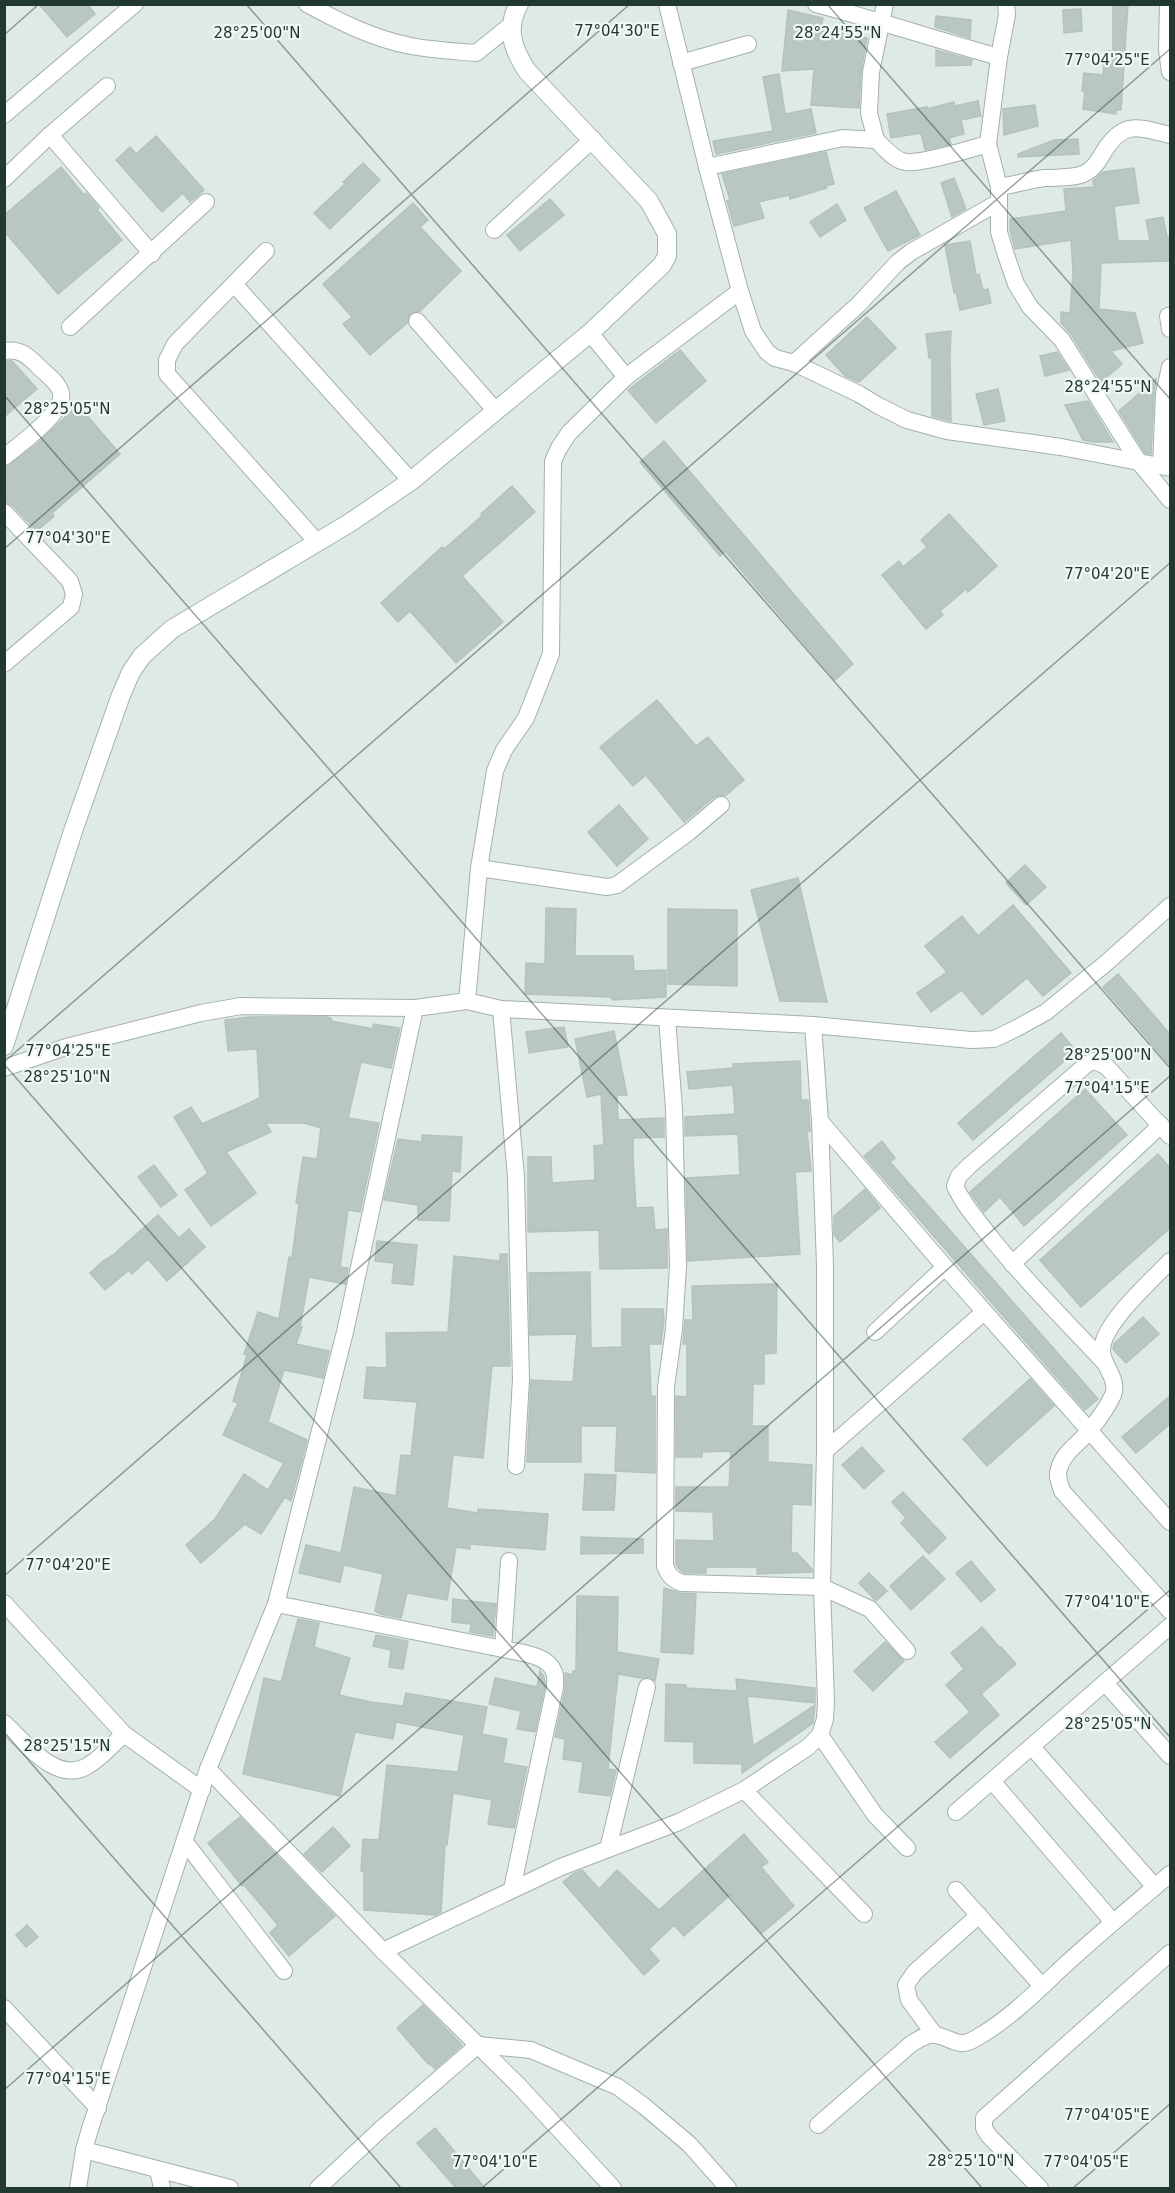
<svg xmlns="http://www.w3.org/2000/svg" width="1175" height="2193" font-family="'DejaVu Sans',sans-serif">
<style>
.building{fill:#b9c7c1;stroke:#b3c3bb;stroke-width:1.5}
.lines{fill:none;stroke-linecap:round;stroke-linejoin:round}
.street-casing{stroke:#a3b1ab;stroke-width:18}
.secondary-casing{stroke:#a0b5ac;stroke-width:20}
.street{stroke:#fff;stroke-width:16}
.secondary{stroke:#fff;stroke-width:18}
.ticks{fill:none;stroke:#223931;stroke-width:1.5;stroke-opacity:0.45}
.ticks-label{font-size:15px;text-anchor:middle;fill:#223931;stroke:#f1f7f3;stroke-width:4.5;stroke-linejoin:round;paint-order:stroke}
</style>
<rect width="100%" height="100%" fill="#e0eae5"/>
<g class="building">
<path d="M39,4h48l8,10 -28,23z"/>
<path d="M1113,4h15l-7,106h-5v4l-33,-5 2,-18h-3l2,-18 19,2 2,-24h8z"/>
<path d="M1081,9l1,22 -18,2 -1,-23z"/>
<path d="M788,10l35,8 -2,9 46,11 -6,33 -2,37 -48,-3 3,-36 -32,2z"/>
<path d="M936,16l35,4 -1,18 -35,-11z"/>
<path d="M936,50l36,10 -1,5 -35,1z"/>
<path d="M779,74l6,40 26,-5 5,24 -100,21 -3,-13 60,-10 -10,-54z"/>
<path d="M978,101l3,15 -20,4 3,14 -15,4 2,6 -26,6 -4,-17 -30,5 -4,-24 40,-7v2l27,-7 1,4z"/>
<path d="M1035,105l3,21 -34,9 -1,-26z"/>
<path d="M156,136l48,54 -14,12 -7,-9 -21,19 -46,-52 14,-13 6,7z"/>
<path d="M1078,139l1,15 -61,3v-3l36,-14z"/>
<path d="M826,152l8,32 -9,2 2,2 -37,11 -1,-4 -30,7 5,16 -30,8 -7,-25 3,-1 -8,-26z"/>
<path d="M363,163l17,17 -50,49 -16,-16 31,-29 -2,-2z"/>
<path d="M61,167l23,28 2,-2 13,15 -2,2 25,30 -64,54 -54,-63v-16z"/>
<path d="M1134,168l5,35 -25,3 4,35h32l-4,-21 17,-3 4,20 3,-1v25l-69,2 -2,46 36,4 8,30 -32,8 11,13 -21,18 -30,-48 -10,-11v-11l9,1 3,-40 -2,-33 -56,9 -5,-19v-11l56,-8 -2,-22 30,-2 -1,-6 10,-9z"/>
<path d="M954,178l12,31 -14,8 -11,-34z"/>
<path d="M896,191l24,44 -32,16 -24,-43z"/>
<path d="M550,199l14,16 -44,36 -13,-16z"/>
<path d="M413,203l15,17 -8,7 41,44 -41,40 -10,3 -3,9 -37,32 -27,-31 9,-7 -29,-33z"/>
<path d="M837,204l9,16 -26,17 -10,-15z"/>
<path d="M970,241l6,34 3,-1 4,16 5,-1 3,14 -31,7 -4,-18 -2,1 -9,-48z"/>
<path d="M867,317l29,31 -37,34 -14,-6 -19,-21z"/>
<path d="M951,331l-1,24 1,66 -19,-5v-59l-3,1 -3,-24z"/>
<path d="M680,350l26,31 -50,42 -28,-33z"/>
<path d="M1057,352l12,18 -24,6 -5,-20z"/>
<path d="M4,361h8l25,28 -33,28z"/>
<path d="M1156,379l-2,14 -3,61 -6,-1 -26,-42z"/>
<path d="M998,389l7,32 -21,4 -8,-31z"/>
<path d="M1088,401l25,41h-20l-10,-2 -18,-35z"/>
<path d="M78,405l42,49 -68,59 2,3 -17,15 -25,-26 -8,-3v-33l32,-24z"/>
<path d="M664,441l189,223 -18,16 -110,-129 -5,5 -80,-94z"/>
<path d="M512,486l23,26 -73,64 41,46 -47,41 -46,-52 -12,11 -17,-19 61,-56 2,2 38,-33 -1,-2z"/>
<path d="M949,514l48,52 -29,26 -2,-3 -26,22 3,4 -17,14 -44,-54 17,-14 4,6 24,-20 -6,-7z"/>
<path d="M657,700l39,46 12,-9 36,43 -19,16 -5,-1 -6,2 -30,25 -38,-47 -13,11 -33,-39z"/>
<path d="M619,805l29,34 -31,27 -29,-34z"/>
<path d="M1025,865l21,22 -20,18 -20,-22z"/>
<path d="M798,878l29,124 -47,-1 -29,-111z"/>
<path d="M1013,905l58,68 -28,23 -16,-18 -45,37 -20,-25 -31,22 -14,-19 30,-21 -22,-26 37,-30 16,20z"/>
<path d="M546,908l30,1 -1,47h58l1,15 32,-1v27l-54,3v-3l-87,-3 1,-31 19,1z"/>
<path d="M668,909l69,1v76l-69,-2z"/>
<path d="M1118,974l52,60v31l-67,-78z"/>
<path d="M250,1017h77l4,1v3l42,8v-5l27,4 -9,40 -30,-6 -13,56 31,5 -19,89 -12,-2 -8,57 8,1 -3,16 -36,-7 -9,50h2l-6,17 33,7 -6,27 -39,-8 -16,52 39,18 -16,61 -6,-4 -24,37 -16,-10 -44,39 -15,-18 29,-26 29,-45 24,16 16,-27 -61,-28 15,-32 -5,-2 14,-46 -3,-1 14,-42 21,7 10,-62 3,1 7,-55h-3l7,-46 14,2 4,-31 -17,-5h-38l5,9 -45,20 30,41 -45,33 -26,-36 23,-17 -34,-56 17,-10 11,17 58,-26 -3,-49 -29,2 -3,-31z"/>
<path d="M564,1027l4,20 -39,6 -3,-21z"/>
<path d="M614,1031l13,64h-10l1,25 46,-2v19l-31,1v20l3,50 17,-1 2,23 12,-1v39l-67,1 -1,-39 -71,2v-75h23l1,26 43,-3 -1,-34 10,-1 -3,-51 -14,3 -12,-58z"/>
<path d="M1061,1033l15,18 -103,89 -15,-17z"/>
<path d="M800,1061l1,39h7l2,31h-3l4,40 -16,1 5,82 -112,7 -2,-83 54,-3 -2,-41 -53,2v-19l50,-3 -2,-29 -44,4 -2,-17 46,-4v-4z"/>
<path d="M1085,1089l42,46 -103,91 -24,-29 -16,15 -14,-20z"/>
<path d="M422,1135l40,2 -2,35 -8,-1 -3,50 -31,-1v-15l-34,-5 14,-61 24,3z"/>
<path d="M882,1141l13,17 -5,4 208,237 -13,11 -221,-254z"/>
<path d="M1158,1154l12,14v60l-89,79 -41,-47z"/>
<path d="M154,1165l23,30 -16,12 -23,-30z"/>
<path d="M865,1189l15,19 -40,34 -6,-7v-19z"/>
<path d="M158,1215l21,23 10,-9 16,18 -38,34 -19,-22 -16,15 -3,-4 -24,20 -15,-17 13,-12 10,-6z"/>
<path d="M377,1241l40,4 -4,40 -21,-2 2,-20 -19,-2z"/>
<path d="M500,1254h7l3,112h-18l-9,92 -30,-3 -6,53 31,5v-4l70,5 -3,36 -75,-6v5l-14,-2 -9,53 -40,-7 -6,25 -20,-4 -6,-3 8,-37 -39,-9 -4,17 -41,-9 7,-28 35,8 13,-66 42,9 5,-41 10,1 6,-54 -53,-4 3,-31 20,1 -1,-35 62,-1 6,-76 46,5z"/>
<path d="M590,1272l1,76 31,-1v-38h41l1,11 -3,24h-12l2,52h4v77l-40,-2 2,-45h-36v36h-54l4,-82 42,2 4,-48 -47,1 -1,-62z"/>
<path d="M777,1284l-1,69 -12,1v30h-11l-1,42h16v36l44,3 -1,40 -19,-1 -1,49h6l15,16v3l-55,2v-7h-51v6h-22l-5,-4 -3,-5v-24l38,1 -1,-29 -37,-1v-24h53l2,-36 -29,1v5h-26v-61l11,1v-53h-4l2,-24h8l-1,-34z"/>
<path d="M1143,1317l16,17 -33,29 -13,-14 1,-5z"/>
<path d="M1030,1379l24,27 -67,60 -24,-27z"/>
<path d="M1170,1396v28l-34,29 -14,-16z"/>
<path d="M862,1447l22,24 -20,18 -22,-24z"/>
<path d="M585,1474l31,1 -2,35h-31z"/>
<path d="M903,1492l43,46 -17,16 -28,-31 5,-5 -14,-16z"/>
<path d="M581,1537l62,2v14l-62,1z"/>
<path d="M923,1556l22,23 -34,31 -21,-24z"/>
<path d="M971,1561l24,29 -14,12 -25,-29z"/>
<path d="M869,1573l18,18 -11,10 -17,-18z"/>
<path d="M664,1588l17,5 15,1 -3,60 -32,-2z"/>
<path d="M577,1596l41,1 -1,55 42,7 -4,22 -6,-4 -8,1 -23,-4 -10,95 8,1 -6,26 -31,-4 4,-30 -20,-3 2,-20 -10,-2 10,-48v-16l8,2v-4h3z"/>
<path d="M453,1599l43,5 -3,32 -23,-4 1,-8 -19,-2z"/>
<path d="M298,1619l21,4 -5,24 36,11 -11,37 32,7 32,4 3,-13 81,14 -5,27 25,5 -4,24 24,4 -13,61 -26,-4 4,-24 -39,-7 -6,52h-2l-4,67 -6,3 -71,-5v-39h-3l2,-32 16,1 8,-75 71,7 6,-37 -68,-13 -3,17 -38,-7 -15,64 -97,-22 21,-96 17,4 3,-10 2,1 -2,-2z"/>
<path d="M982,1627l18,21 1,-1 15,17 -35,30 18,21 -49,43 -15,-16 35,-30 -24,-27 18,-16 -13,-16z"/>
<path d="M376,1635l32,6 -5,28 -14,-2 2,-17 -18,-4z"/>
<path d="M885,1642l19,19 -31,30 -19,-20z"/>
<path d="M540,1671l4,6 1,9 -10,46 -18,-3 4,-18 -32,-7 6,-26 42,9z"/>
<path d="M736,1679l79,9v15l-68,-7 6,50 62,-41 -2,18 -71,50v-9l-48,-1v-21l-29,-1 1,-57 20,1v3l51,3z"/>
<path d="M240,1817l95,99 -46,40 -19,-23 8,-8 -34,-40 -2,1 -34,-43z"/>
<path d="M333,1827l17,19 -28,26 -18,-18z"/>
<path d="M744,1834l24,28 -7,5 33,39 -32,27 -32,-38 -46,41 -10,-11 -25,24 10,12 -15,14 -81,-93 10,-8 9,-4 17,19 18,-19 42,40z"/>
<path d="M27,1925l11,12 -12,10 -10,-12z"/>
<path d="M423,2005l39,40 -27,24 -6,-6 -1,1 -31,-36z"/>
<path d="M435,2128l50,60h-29l-39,-45z"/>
</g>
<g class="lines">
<g class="street-casing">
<g id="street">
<path d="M307,4c33,18 67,35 104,42 21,4 43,5 65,7l35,-28"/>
<path d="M816,4c61,16 122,36 183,53"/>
<path d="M1006,4l1,11 -8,42 -11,87 11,43v45l7,23 10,29 14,23 32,33 76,121 32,39"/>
<path d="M1168,4l-1,46 3,22"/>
<path d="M681,63l67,-19"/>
<path d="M4,115l131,-111"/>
<path d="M50,135l102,119"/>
<path d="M876,140l-7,-27 2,-41 14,-68"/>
<path d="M707,167l136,-29 33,2c8,7 18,21 30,22 16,2 64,-13 82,-18"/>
<path d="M4,179l46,-44 57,-49"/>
<path d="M999,187c15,-2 30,-7 45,-9 13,-1 30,1 41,-5 9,-4 14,-13 18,-20 20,-33 34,-26 67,-18"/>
<path d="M494,230l99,-91"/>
<path d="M266,251l-91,93 -8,16v14l150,168"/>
<path d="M234,284l177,197"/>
<path d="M740,291l13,40 14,21 8,6 19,5 65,31 18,11 30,15 40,11 114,16 109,21"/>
<path d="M1168,316l2,13"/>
<path d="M417,321l78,89"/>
<path d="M70,327l136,-125"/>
<path d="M590,333l36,44"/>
<path d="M4,351c17,-3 25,6 36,17 6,6 19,15 21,25 4,20 -42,52 -57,64"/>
<path d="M794,363l65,-59 39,-42 13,-10 88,-50"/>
<path d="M1161,466l3,-72 6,-27"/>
<path d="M4,512l66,69 4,13 -3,13 -67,57"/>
<path d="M479,868l128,19 10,-2 72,-53 32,-27"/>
<path d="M467,1001l12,-133 16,-97 9,-21 22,-32 25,-64 2,-193 6,-13 10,-15 57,-56 114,-86 -33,-124 -40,-163"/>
<path d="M501,1009l15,168 5,202 -5,87"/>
<path d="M667,1018l7,91 4,157 -4,63 -8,58 -1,179c4,10 7,13 17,17l140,4 48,22 37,42"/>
<path d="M4,1068l62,-21 135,-34 40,-7 174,2 52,-7 34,8 312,16 158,15 23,-1 23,-11 29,-16 59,-48 65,-58"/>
<path d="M820,1121l125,146 225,255"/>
<path d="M1170,1261c-18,19 -69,64 -68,90 1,16 17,28 11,44 -5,11 -15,25 -23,35 -10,13 -27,22 -31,39 -3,8 1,14 3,22l108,120"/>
<path d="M1012,1264l149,-139"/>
<path d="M875,1332l70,-65"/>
<path d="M1105,1363c-38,-41 -78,-80 -113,-124 -13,-17 -28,-33 -37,-53l4,-10 10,-10 118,-102 7,-3 12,5 64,70"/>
<path d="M825,1451l159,-139"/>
<path d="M4,1603l120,131 78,56"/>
<path d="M276,1604l227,45c16,4 45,5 51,23 2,4 1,11 1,15l-43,202"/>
<path d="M503,1649l6,-88"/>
<path d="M1106,1684l64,72"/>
<path d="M4,1723c21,19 53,63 85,42 13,-8 24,-21 35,-31"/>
<path d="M820,1735l55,80 32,33"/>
<path d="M1032,1747l123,140"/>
<path d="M208,1769l175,182 137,136 93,101"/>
<path d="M992,1781l121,141"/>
<path d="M744,1790l120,124"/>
<path d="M956,1812l214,-186"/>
<path d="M185,1842l99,129"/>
<path d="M608,1849l39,-162"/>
<path d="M956,1890l86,96"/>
<path d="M383,1951l178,-84 118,-45 65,-32 64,-43 12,-12 5,-16 1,-17 -4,-115 3,-136v-185l-5,-145 -7,-96"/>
<path d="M4,2008l94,100"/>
<path d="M934,2034l-25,-34 -3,-15 9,-13 64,-57"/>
<path d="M818,2125l93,-81c7,-4 16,-11 25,-9 19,4 22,15 42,2 33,-19 61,-48 88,-73 34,-31 69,-60 104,-90"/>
<path d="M84,2150l146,38"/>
<path d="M158,2170l4,18"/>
<path d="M78,2188l6,-38 6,-21 118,-360 68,-165 69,-272 70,-324"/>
<path d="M318,2188l63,-59 97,-84 53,5 87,37 26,19 45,38 39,44"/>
<path d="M1040,2188l-51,-52 -5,-8v-10l186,-165"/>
</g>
</g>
<g class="secondary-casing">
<path id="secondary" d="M4,1046l69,-215 48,-136 10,-23 11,-16 30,-27 179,-107 60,-41 179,-148 72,-68 5,-9v-22l-18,-33 -122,-130c-14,-22 -22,-42 -8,-67"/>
</g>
<use href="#street" class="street"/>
<use href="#secondary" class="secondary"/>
</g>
<path class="ticks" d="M246,4l924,1064M827,4l343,395M4,35l35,-31M4,395l1166,1342M4,549l626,-545M4,1062l1166,-1013M4,1064l978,1124M4,1576l1166,-1013M4,1732l397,456M4,2090l1166,-1014M482,2188l688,-598M1073,2188l97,-84"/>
<g class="ticks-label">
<text x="617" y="36">77°04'30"E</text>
<text x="257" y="38">28°25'00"N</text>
<text x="838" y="38">28°24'55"N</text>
<text x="1107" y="65">77°04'25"E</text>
<text x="1108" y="392">28°24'55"N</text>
<text x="67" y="414">28°25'05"N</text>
<text x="68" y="543">77°04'30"E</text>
<text x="1107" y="579">77°04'20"E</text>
<text x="68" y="1056">77°04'25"E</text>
<text x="1108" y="1060">28°25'00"N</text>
<text x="67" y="1082">28°25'10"N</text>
<text x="1107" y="1093">77°04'15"E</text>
<text x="68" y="1570">77°04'20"E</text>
<text x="1107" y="1607">77°04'10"E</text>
<text x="1108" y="1729">28°25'05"N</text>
<text x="67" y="1751">28°25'15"N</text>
<text x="68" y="2084">77°04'15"E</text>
<text x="1107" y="2120">77°04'05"E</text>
<text x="971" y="2166">28°25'10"N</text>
<text x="495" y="2167">77°04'10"E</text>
<text x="1086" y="2167">77°04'05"E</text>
</g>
<rect width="1175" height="2193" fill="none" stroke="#223931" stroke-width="12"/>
</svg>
